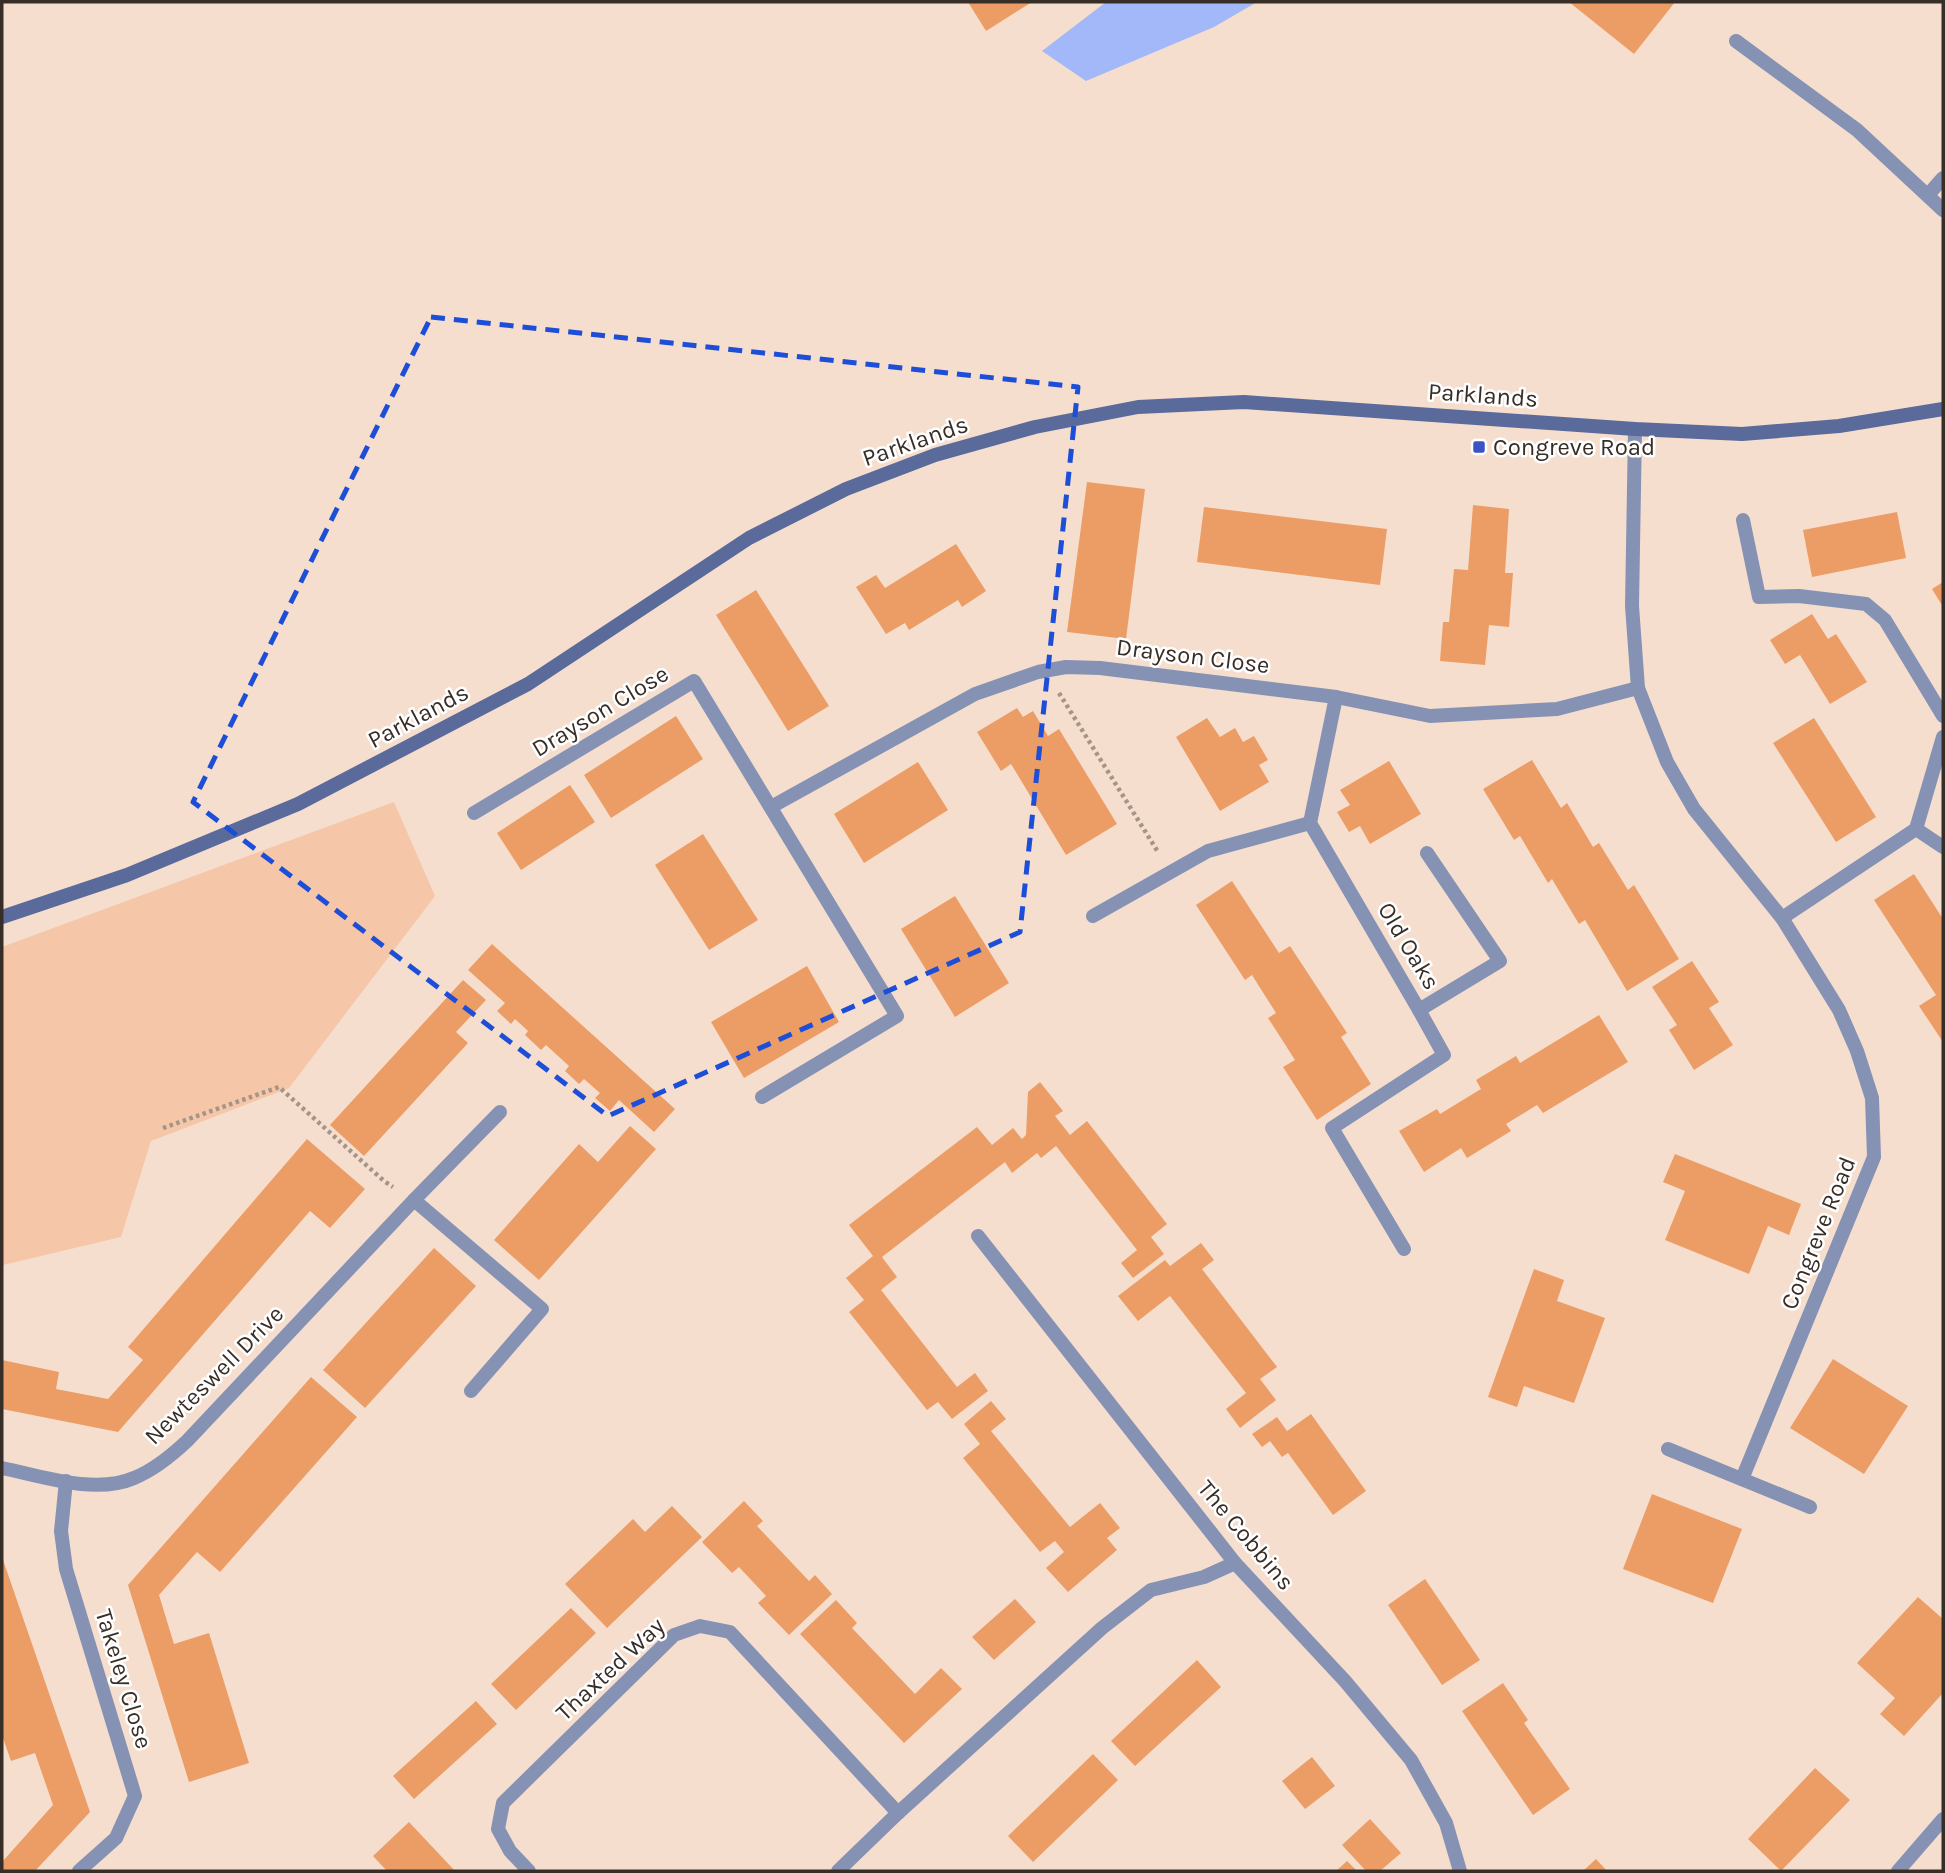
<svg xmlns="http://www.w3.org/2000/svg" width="1945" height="1873" font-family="Karla,sans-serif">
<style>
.green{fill:#f5c6a7}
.water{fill:#a2b8f8}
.building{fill:#ec9d65}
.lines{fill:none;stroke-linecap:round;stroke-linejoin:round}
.path{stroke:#a59488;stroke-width:4.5;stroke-dasharray:3.5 3.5;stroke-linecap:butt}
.lane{stroke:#8592b4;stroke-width:14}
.street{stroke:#8592b4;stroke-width:14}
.secondary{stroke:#596a9b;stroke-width:14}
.marked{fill:none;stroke:#1d4ed8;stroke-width:5;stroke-dasharray:14 9;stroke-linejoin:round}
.poi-dot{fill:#3b53c5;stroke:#fff;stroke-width:2.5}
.labels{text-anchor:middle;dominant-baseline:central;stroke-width:5;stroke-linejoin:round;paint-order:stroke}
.street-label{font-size:24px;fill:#372e28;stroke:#fff}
.poi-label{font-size:24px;fill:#372e28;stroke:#fff;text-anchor:start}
</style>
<rect width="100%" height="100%" fill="#f6dece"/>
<path class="green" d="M394,802l41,94 -146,192 -138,53 -30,96 -118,28 -1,-4v-314z"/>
<path class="water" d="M1106,2h151l-43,25 -128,54 -44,-30z"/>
<g class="building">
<path d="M968,2h64l-46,29z"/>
<path d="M1569,2h106l-41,52z"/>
<path d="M1087,482l58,7 -19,150 -59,-7z"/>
<path d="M1473,505l36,4 -4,64h8l-4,54 -20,-2 -4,40 -45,-4 3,-39h6l5,-53 14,1z"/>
<path d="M1204,507l183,22 -7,56 -183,-23z"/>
<path d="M1897,512l9,46 -94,19 -9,-47z"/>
<path d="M956,544l30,47 -24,16 -4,-7 -49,30 -4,-7 -19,11 -30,-47 20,-12 9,13z"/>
<path d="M1943,582v25l-11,-18z"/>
<path d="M756,590l73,116 -41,25 -72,-116z"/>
<path d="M1812,614l16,25 8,-5 31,48 -37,22 -30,-49 -15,9 -15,-24z"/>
<path d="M1017,708l6,9 10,-6 15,25 11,-7 58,95 -51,31 -55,-91 -10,7 -24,-39z"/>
<path d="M676,716l27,43 -92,59 -27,-43z"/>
<path d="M1207,718l13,19 15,-9 8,14 11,-6 14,24 -9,5 10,17 -49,29 -44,-74z"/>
<path d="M1814,718l62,99 -40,25 -63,-99z"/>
<path d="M1532,760l29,48 6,-5 26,44 6,-4 29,47 6,-5 45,74 -52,32 -42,-71 -6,4 -27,-45 -4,4 -28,-47 -6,4 -31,-51z"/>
<path d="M1389,761l32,53 -51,30 -10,-18 -11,6 -12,-20 13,-7 -10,-15z"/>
<path d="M918,762l30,48 -84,53 -30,-49z"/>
<path d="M570,785l25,37 -74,48 -24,-37z"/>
<path d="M703,834l55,86 -49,30 -54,-85z"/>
<path d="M1914,874l29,45v123l-24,-36 17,-11 -62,-95z"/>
<path d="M1232,881l47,72 11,-7 57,87 -6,4 30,47 -54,36 -34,-53 12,-7 -27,-42 8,-5 -24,-38 -7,5 -49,-75z"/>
<path d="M955,896l54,87 -54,34 -54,-88z"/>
<path d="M492,944l183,165 -21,23 -35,-32 -9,11 -15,-13 5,-5 -16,-14 -5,5 -14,-13 4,-5 -23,-21 -5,5 -16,-15 3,-4 -13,-12 -4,5 -14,-13 8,-8 -37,-33z"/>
<path d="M1692,961l27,41 -10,6 24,37 -39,25 -25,-40 8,-5 -25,-38z"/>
<path d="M807,966l32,56 -95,56 -33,-56z"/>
<path d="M463,980l23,20 -30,32 12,11 -104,113 -34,-31z"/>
<path d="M1599,1015l29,47 -85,51 -6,-8 -31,19 5,7 -44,27 -6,-10 -37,24 -25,-41 38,-22 3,5 41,-25 -5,-9 40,-24 4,7z"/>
<path d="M1040,1082l23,29 -8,5 15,19 17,-14 80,103 -16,13 13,17 -31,24 -12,-15 16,-13 -81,-104 -15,12 -4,-5 -25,20 -7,-11 -123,95 15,20 -16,13 76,97 18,-14 13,18 -36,28 -14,-17 -11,8 -78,-98 15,-12 -18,-22 27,-22 -24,-31 128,-98 15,18 21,-17 9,11 4,-4 2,-43z"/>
<path d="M630,1126l26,23 -117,131 -45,-40 85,-96 19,18z"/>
<path d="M307,1139l58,50 -35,39 -20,-17 -192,221 -116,-23v-49l57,12 -3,17 52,10 35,-39 -15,-13z"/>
<path d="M1675,1154l126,50 -12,31 -21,-9 -19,48 -84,-34 20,-49 -22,-9z"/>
<path d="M1201,1243l13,17 -12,9 75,98 -17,12 16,21 -36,28 -14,-19 20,-16 -76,-97 -32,25 -20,-25 47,-36 5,6z"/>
<path d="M434,1248l42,38 -111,122 -42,-38z"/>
<path d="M1534,1269l30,11 -7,21 48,17 -31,85 -50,-17 -7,21 -29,-10z"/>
<path d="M1833,1359l75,47 -44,68 -74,-46z"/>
<path d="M311,1377l46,40 -137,155 -23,-20 -38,43 15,49 35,-11 40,130 -60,19 -61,-197z"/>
<path d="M991,1401l15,18 -15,12 79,96 30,-24 20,25 -13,10 10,12 -49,42 -22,-24 18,-16 -9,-11 -15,11 -77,-94 17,-14 -16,-20z"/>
<path d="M1311,1414l55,77 -33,24 -45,-62 -6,4 -12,-16 -8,6 -10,-13 25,-17 10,14z"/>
<path d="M1652,1494l90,35 -29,74 -90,-34z"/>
<path d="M744,1501l19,20 -6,5 52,55 6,-6 17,19 -43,41 -31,-32 8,-7 -27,-29 -7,6 -30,-31z"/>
<path d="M672,1506l30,31 -95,91 -42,-44 68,-65 12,13z"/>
<path d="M2,1557l88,255 -55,59h-33v-9l51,-57 -18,-52 -24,8 -9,-26z"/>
<path d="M1425,1579l55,81 -38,25 -54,-80z"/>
<path d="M1918,1597l25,22v74l-39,43 -24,-22 15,-16 -38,-35z"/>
<path d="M1015,1599l21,23 -42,38 -22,-23z"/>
<path d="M836,1600l21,23 -5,5 63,66 26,-26 21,21 -58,54 -104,-109z"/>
<path d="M571,1608l25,25 -80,77 -25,-26z"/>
<path d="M1197,1660l24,27 -86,79 -24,-25z"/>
<path d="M1503,1683l25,37 -4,3 46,66 -37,26 -71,-104z"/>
<path d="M476,1701l21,23 -83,75 -21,-23z"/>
<path d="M1093,1754l25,26 -85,82 -25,-26z"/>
<path d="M1312,1757l23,29 -30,23 -23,-28z"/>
<path d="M1815,1768l35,32 -69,71 -33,-32z"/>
<path d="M1370,1819l31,34 -21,18h-14l-24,-26z"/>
<path d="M409,1822l46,49h-68l-14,-15z"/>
<path d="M1596,1859l11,12h-24z"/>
<path d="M1347,1861l10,10h-21z"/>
</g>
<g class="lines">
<g class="path">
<path d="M1059,693l99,159"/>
<path d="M163,1128l116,-41 105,94 9,6"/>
</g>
<g class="lane">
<path d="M1736,41l121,89 86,80"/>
<path d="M1928,195l15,-17"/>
</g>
<g class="street">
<path d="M1635,429l-3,177 6,82 29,74 27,47 88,109 57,92 18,41 15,47 2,59 -132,322"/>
<path d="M1743,520l16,77 40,-1 67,8 19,16 58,96"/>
<path d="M1336,697l-26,126 109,187 81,-49 -73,-108"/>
<path d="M771,807l204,-113 63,-22 28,-5 34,1 236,29 94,19 127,-7 81,-21"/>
<path d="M474,813l220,-132 203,335 -135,81"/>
<path d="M1916,829l27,18"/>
<path d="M1093,916l115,-65 102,-28"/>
<path d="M1782,918l134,-89 27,-92"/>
<path d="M414,1200l128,109 -71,82"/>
<path d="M978,1236l257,327 110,118 66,79 35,63 14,48"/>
<path d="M1404,1249l-72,-121 112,-73 -25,-45"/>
<path d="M1668,1449l142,58"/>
<path d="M2,1468c39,8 93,27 132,10 20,-8 37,-22 53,-37l227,-241 86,-88"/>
<path d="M66,1481l-5,50 5,38 69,227 -19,42 -37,33"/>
<path d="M529,1871l-19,-20 -12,-22 5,-26 171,-168 26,-9 30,6 168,181"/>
<path d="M838,1871l60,-58 204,-185 49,-38 53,-13 31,-14"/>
<path d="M1898,1871l45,-52"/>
</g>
<path class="secondary" d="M2,917l125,-42 171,-71 230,-120 221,-146 97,-49 89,-34 100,-28 103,-20 106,-5 391,27 107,5 97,-8 104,-17"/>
</g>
<path class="marked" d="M431,317l647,70 -58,545 -412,184 -415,-314z"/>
<rect class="poi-dot" x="1472" y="440" width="14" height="14" rx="3.5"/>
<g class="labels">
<g class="street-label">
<text transform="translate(1483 395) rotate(4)">Parklands</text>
<text transform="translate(915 441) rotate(-19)">Parklands</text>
<text transform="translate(1193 656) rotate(7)">Drayson Close</text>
<text transform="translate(600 711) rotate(-31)">Drayson Close</text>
<text transform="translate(418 716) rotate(-28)">Parklands</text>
<text transform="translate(1409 946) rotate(59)">Old Oaks</text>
<text transform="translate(1818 1233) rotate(-68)">Congreve Road</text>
<text transform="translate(214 1375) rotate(-45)">Newteswell Drive</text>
<text transform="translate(1246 1535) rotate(50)">The Cobbins</text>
<text transform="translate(610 1669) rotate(-43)">Thaxted Way</text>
<text transform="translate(124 1679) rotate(73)">Takeley Close</text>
</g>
<g class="poi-label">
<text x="1493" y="447">Congreve Road</text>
</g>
</g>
<rect width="1945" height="1873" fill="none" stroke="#372e28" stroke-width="7"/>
</svg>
